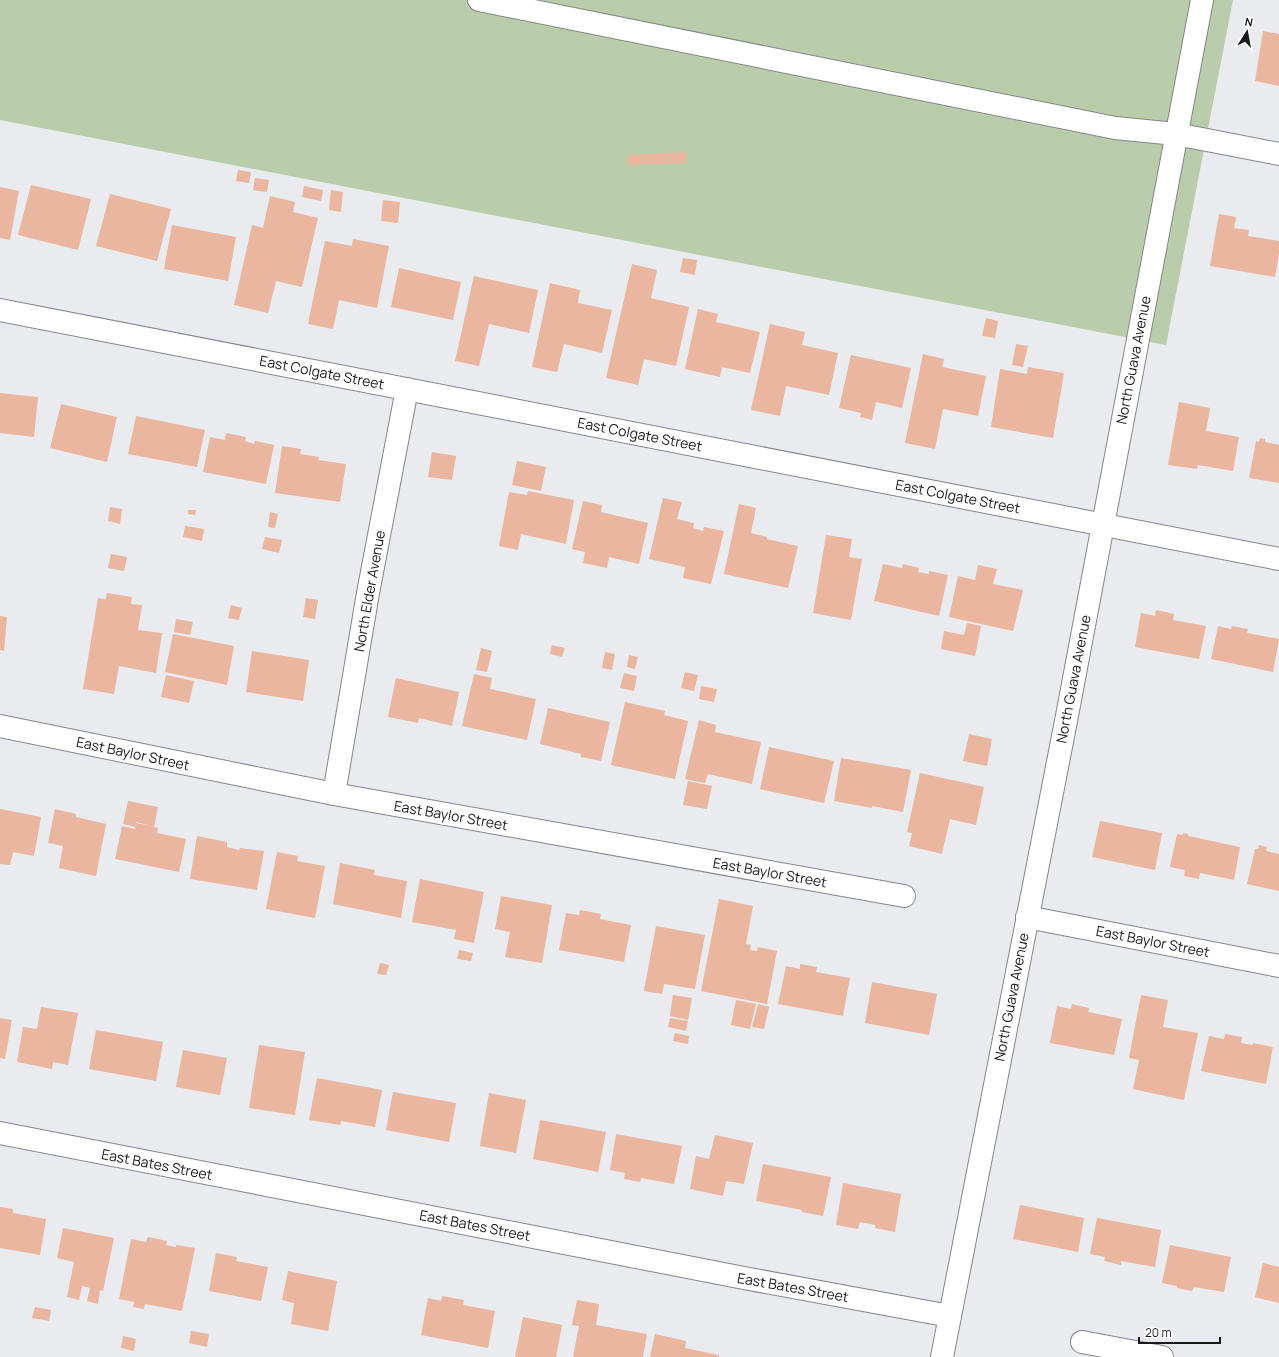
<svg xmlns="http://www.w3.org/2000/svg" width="1279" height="1357" font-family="Manrope,sans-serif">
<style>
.green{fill:#bacdab}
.building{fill:#eab69f}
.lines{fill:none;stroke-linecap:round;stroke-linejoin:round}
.street-casing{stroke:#848688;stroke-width:24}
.secondary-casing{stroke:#848688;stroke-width:24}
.street{stroke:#fff;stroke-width:22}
.secondary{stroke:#fff;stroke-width:22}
.labels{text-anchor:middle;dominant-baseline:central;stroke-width:4;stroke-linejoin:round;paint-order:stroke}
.street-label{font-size:14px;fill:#19191a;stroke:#fff}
</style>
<rect width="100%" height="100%" fill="#e9ebee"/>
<path class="green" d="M0,0h1233l-67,345 -1166,-225z"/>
<g class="building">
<path d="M1263,31l16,3v52l-24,-5z"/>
<path d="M686,152l1,11 -59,2v-10z"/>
<path d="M238,170l13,2 -2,11 -13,-2z"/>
<path d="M255,178l14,2 -2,12 -14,-2z"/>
<path d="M31,185l60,14 -13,51 -60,-15z"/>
<path d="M304,186l19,4 -2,11 -19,-4z"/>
<path d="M0,187l19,4 -9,49 -10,-2z"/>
<path d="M331,190l12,2 -2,20 -12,-2z"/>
<path d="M110,194l61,15 -14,52 -61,-15z"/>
<path d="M270,196l25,6 -2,10 25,6 -16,69 -26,-6 -8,32 -34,-8 18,-80 11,3z"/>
<path d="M383,200l17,2 -2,21 -17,-2z"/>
<path d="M1219,214l17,3 -2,11 15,2 -1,6 31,5v13l-4,23 -65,-11z"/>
<path d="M172,225l64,12 -8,44 -64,-12z"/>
<path d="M353,239l36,7 -12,62 -38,-8 -6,29 -25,-5 17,-83 27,5z"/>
<path d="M683,258l14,2 -2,15 -15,-3z"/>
<path d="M632,264l25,6 -6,28 38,9 -13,59 -32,-7 -6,26 -32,-7z"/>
<path d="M399,268l62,14 -8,38 -62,-13z"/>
<path d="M474,276l64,14 -9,43 -40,-9 -10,42 -24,-5z"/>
<path d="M550,283l30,7 -2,13 34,7 -10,43 -38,-9 -7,28 -25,-5z"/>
<path d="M698,309l20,5 -2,8 44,10 -10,41 -28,-6 -2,10 -35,-8z"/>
<path d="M986,318l12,3 -3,17 -13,-2z"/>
<path d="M770,324l35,8 -3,13 36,8 -9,42 -43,-9 -6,30 -29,-6z"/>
<path d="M1016,344l12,2 -5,21 -11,-2z"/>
<path d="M923,354l21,5 -2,8 44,9 -8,40 -35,-7 -8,40 -30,-6z"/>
<path d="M851,355l60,13 -9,40 -26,-6 -4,18 -12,-3 1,-4 -22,-5z"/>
<path d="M1028,367l36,6 -11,65 -62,-11 9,-58 27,5z"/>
<path d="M0,393l38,4 -4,40 -34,-4z"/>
<path d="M1179,402l31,6 -4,23 33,6 -6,34 -35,-6 -1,4 -29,-4z"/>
<path d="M61,404l56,13 -10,45 -57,-14z"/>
<path d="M136,416l69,14 -8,37 -69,-13z"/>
<path d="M226,433l20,4 -1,4 9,3 1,-3 19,4 -8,39 -63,-12 7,-35 15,3z"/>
<path d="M1260,438l5,1v3l14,3v38l-30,-5 7,-37 3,1z"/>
<path d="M282,446l19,3 -1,5 19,3 -1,3 28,4 -6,38 -65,-9z"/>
<path d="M432,452l24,4 -4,24 -24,-3z"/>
<path d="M517,461l29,6 -5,24 -29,-6z"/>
<path d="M528,491l46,9 -8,44 -45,-10 -3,16 -19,-4 10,-54 18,3z"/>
<path d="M663,498l19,4 -5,17 17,4 -1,5 10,3 1,-4 20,4 -13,53 -28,-6 2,-11 -36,-8z"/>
<path d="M583,501l19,4 -1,7 47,11 -9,41 -30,-7 -2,11 -24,-5 2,-11 -13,-3z"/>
<path d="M739,504l17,4 -5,25 16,4v2l31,7 -10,42 -64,-14z"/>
<path d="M110,507l12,2 -2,15 -12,-3z"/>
<path d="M188,510h8l-1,5 -7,-1z"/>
<path d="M270,512l8,2 -3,14 -7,-1z"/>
<path d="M185,526l19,3 -2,12 -19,-4z"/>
<path d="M826,535l26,4 -3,18 13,2 -11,61 -38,-7z"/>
<path d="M265,537l17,3 -3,13 -17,-4z"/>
<path d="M111,554l16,3 -3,14 -16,-3z"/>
<path d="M883,564l19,4 1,-4 16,4 -1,4 11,2v-3l19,4 -9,41 -65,-15z"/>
<path d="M978,565l19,4 -4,15 30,6 -10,41 -64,-14 9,-41 17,4z"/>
<path d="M107,593l25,4 -1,7 11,1 -4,25 24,3 -6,40 -37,-7 -5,28 -31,-5 15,-91 8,1z"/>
<path d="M306,598l12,2 -3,19 -12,-2z"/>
<path d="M231,605l11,3 -3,12 -11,-2z"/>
<path d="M1156,610l18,4 -1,6 33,6 -7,33 -64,-12 6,-34 14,3z"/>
<path d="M0,616l7,1 -3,34 -4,-1z"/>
<path d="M176,619l17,3 -3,13 -16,-3z"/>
<path d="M967,623l14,3 -6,30 -34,-7 3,-18 20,4z"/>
<path d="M1218,626l13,3 1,-3 16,3 -1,4 32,6 -6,33 -62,-13z"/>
<path d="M173,634l61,12 -7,39 -62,-13z"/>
<path d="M552,645l13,3 -3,9 -12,-3z"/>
<path d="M481,648l11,3 -5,21 -11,-2z"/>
<path d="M252,651l57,9 -6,41 -57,-9z"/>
<path d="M605,652l10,2 -3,16 -10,-2z"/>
<path d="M629,655l9,2 -3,12 -8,-2z"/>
<path d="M685,672l13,3 -4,16 -13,-3z"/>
<path d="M624,673l13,3 -3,15 -14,-3z"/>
<path d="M474,674l18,4 -2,11 46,10 -9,41 -65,-14z"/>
<path d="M166,675l28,6 -5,22 -28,-6z"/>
<path d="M396,678l63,14 -7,34 -33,-8 -1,5 -30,-6z"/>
<path d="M701,686l16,3 -3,13 -15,-3z"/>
<path d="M625,702l40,9 -1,4 24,6 -13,58 -64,-14z"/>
<path d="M548,708l62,14 -9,39 -20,-4v-3l-41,-10z"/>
<path d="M699,720l17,5 -1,7 46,10 -9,42 -44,-10 -3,9 -20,-4z"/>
<path d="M969,734l23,5 -5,27 -24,-5z"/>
<path d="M769,747l65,14 -10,42 -64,-14z"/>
<path d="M841,758l70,12 -8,42 -31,-6v2l-38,-7z"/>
<path d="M920,773l64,14 -8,38 -26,-6 -8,35 -33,-8 3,-13 -5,-1z"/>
<path d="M688,781l24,5 -5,23 -24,-4z"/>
<path d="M128,801l30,6 -4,20 4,1 -1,5 29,6 -7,33 -64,-13 7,-33 13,3 1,-6 16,3 -16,-4 -1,5 -12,-3z"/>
<path d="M0,809l41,8 -7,39 -21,-4 -3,13 -10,-1z"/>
<path d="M55,809l21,5v3l30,7 -10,52 -37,-8 4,-22 -15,-3z"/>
<path d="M1100,821l62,12 -7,37 -63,-13z"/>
<path d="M1183,833l5,1v2l52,11 -6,33 -34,-7 -1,6 -15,-3 1,-6 -15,-3 7,-33 6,1z"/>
<path d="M197,836l30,6v5l12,3 1,-2 24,3 -7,39 -67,-11z"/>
<path d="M1259,845l8,2 -1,4 13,3v37l-32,-7 8,-35h3z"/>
<path d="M277,852l21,4 -1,5 28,5 -10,52 -49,-9z"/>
<path d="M340,863l35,7 -1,5 33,6 -6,37 -68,-14z"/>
<path d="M420,879l64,13 -10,51 -20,-4 2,-9 -44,-8z"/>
<path d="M501,896l51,9 -10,58 -37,-6 5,-25 -15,-3z"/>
<path d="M719,899l34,7 -7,38 5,1 -1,5 7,1 1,-4 19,4 -10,53 -66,-13z"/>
<path d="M580,910l21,4 -1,5 31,6 -7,37 -65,-12 7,-37 13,2z"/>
<path d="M656,926l49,9 -10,54 -31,-5 -2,10 -18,-3z"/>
<path d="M459,950l14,3 -2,8 -14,-2z"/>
<path d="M380,963l9,2 -3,10 -9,-1z"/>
<path d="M800,964l17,3 -1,5 34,6 -7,38 -65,-12 8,-38 14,3z"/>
<path d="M872,982l65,12 -8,41 -64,-12z"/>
<path d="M673,995l19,3 -4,22 -18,-4z"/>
<path d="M1141,995l27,5 -5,27 35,6 -14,67 -51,-11 6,-29 -10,-2z"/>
<path d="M736,1000l20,4 -6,25 -19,-4z"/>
<path d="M758,1004l11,3 -5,22 -12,-2z"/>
<path d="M1072,1004l17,4 -1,4 34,7 -8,36 -64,-12 7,-37 14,3z"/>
<path d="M41,1007l37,6 -10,52 -15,-3 -1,7 -35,-7 6,-35 14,2z"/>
<path d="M0,1018l12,2 -7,39 -5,-1z"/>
<path d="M670,1018l18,3 -2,10 -18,-4z"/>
<path d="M96,1030l67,12 -7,39 -67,-12z"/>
<path d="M675,1033l14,3 -1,8 -15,-3z"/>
<path d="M1225,1034l17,3 -1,6 12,2v-2l20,4 -7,37 -65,-13 8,-35 15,3z"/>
<path d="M259,1045l46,7 -10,63 -46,-7z"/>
<path d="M183,1050l44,8 -7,37 -44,-8z"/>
<path d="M317,1078l65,12 -7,37 -34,-6 -1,4 -31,-5z"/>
<path d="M393,1092l63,11 -7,39 -63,-12z"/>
<path d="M489,1093l37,7 -10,53 -36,-7z"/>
<path d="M540,1120l66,12 -8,40 -65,-13z"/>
<path d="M616,1134l66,12 -8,38 -33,-6 -1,4 -16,-3 1,-6 -15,-3z"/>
<path d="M715,1135l38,8 -9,41 -18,-3 -3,15 -33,-7 6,-33 13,3z"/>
<path d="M763,1164l68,13 -8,39 -21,-4v-2l-46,-9z"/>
<path d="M843,1183l58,11 -6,38 -20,-4v-3l-15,-3 -2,7 -22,-4z"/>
<path d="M1020,1205l64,13 -6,34 -65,-13z"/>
<path d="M0,1207l13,2v4l33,6 -6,36 -40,-7z"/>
<path d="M1097,1218l64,12 -6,37 -34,-6v4l-17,-4 1,-4 -15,-3z"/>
<path d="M63,1228l51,10 -11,53 -3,-1 -2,14 -11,-3 3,-13 -8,-2 -3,14 -12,-3 7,-35 -17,-4z"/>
<path d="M148,1237l19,4 -1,4 10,2v-2l19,3 -13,63 -37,-7 -1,5 -11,-2 1,-5 -15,-3 12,-60 15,3z"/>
<path d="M1170,1245l61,12 -7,35 -30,-5 -2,4 -15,-3v-2l-15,-3z"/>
<path d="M216,1253l21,4 -1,4 32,6 -7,34 -52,-10z"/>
<path d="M1263,1263l16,4v36l-24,-6z"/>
<path d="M288,1271l49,10 -9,50 -37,-7 3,-21 -12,-3z"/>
<path d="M442,1296l22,4 -1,5 32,6 -7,37 -67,-13 7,-37 13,3z"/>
<path d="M577,1300l22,4 -3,21 51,9 -4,23h-70l6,-31 -7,-1z"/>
<path d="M35,1307l16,3 -2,11 -17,-3z"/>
<path d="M523,1317l39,8 -6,32h-41z"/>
<path d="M191,1331l18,3 -2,13 -18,-4z"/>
<path d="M655,1334l31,7 -1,7 34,7v2h-69z"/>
<path d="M123,1336l13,3 -2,12 -13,-3z"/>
</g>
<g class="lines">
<g class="street-casing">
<g id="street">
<path d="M479,0l636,128 61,6 103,20"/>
<path d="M0,310l1279,249"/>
<path d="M0,726l334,68 570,102"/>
<path d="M334,794l34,-201 39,-204"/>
<path d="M1027,917l252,49"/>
<path d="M0,1133l744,145 206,38"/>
<path d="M1082,1342l80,15"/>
</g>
</g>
<g class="secondary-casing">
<path id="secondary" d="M942,1357l124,-636 136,-721"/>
</g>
<use href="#street" class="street"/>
<use href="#secondary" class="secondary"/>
</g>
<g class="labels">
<g class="street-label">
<text transform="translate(1133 360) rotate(-79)">North Guava Avenue</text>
<text transform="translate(322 372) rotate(11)">East Colgate Street</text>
<text transform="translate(640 434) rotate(11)">East Colgate Street</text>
<text transform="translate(958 496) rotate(11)">East Colgate Street</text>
<text transform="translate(369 591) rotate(-80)">North Elder Avenue</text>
<text transform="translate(1073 679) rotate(-79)">North Guava Avenue</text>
<text transform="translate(133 753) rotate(12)">East Baylor Street</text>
<text transform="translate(451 815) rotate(10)">East Baylor Street</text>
<text transform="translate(770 872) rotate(10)">East Baylor Street</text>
<text transform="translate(1153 941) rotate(11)">East Baylor Street</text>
<text transform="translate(1011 997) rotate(-79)">North Guava Avenue</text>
<text transform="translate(157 1164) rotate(11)">East Bates Street</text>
<text transform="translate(475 1225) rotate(11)">East Bates Street</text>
<text transform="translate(793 1287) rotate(10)">East Bates Street</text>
</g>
</g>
<g transform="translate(1247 32) rotate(11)" stroke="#ffffff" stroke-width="3" paint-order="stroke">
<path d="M0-3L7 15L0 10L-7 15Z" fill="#19191a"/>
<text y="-6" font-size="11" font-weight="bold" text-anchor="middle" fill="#19191a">N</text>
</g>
<path d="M1139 1337v6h81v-6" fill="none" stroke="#19191a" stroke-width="2"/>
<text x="1145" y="1337" font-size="12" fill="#19191a" stroke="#ffffff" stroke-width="3" paint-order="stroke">20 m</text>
</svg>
